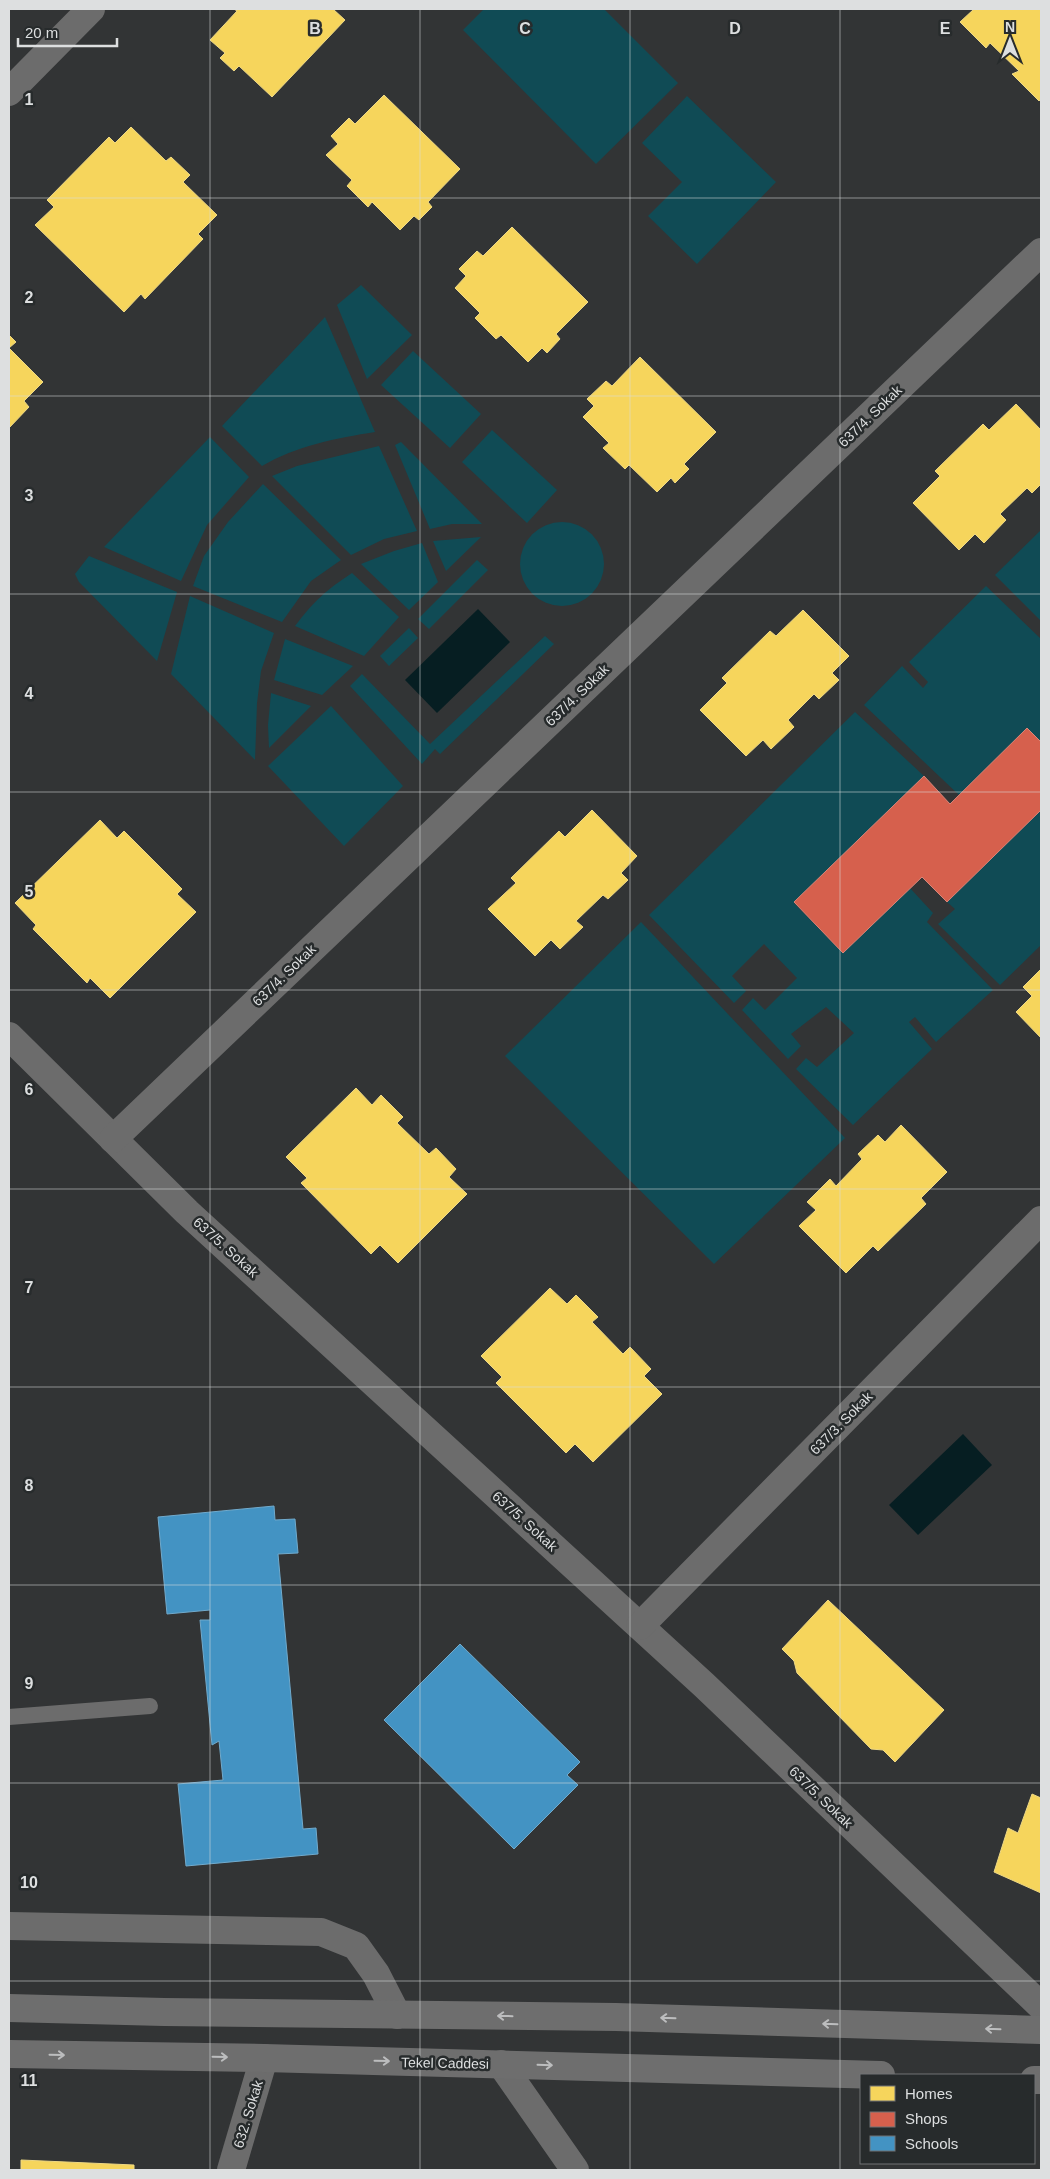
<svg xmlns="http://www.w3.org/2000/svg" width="1050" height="2179" font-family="Arial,sans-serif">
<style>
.green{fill:#104b55}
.water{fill:#061e22}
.homes{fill:#f6d55c;stroke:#eed884}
.shops{fill:#d6604d;stroke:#d88679}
.schools{fill:#4393c3;stroke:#71aacc}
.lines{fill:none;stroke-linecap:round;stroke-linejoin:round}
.service{stroke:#6c6c6c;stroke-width:16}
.minor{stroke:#6c6c6c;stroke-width:28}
.secondary{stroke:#6e6e6e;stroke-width:28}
.oneway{stroke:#bcbdbe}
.grid{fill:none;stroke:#dddfe0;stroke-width:1;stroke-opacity:0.55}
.labels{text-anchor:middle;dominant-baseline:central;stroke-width:5;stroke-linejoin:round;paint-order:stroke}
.street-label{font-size:14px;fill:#dddfe0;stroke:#272b2c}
.grid-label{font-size:16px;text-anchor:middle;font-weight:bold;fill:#dddfe0;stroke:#272b2c;stroke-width:5;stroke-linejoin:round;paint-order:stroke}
</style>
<rect width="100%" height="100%" fill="#323435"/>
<g class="green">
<path d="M484,9h120l74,74 -82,81 -133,-134z"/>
<path d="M687,96l89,86 -79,82 -49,-48 34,-34 -40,-39z"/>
<path d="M361,285l51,50 -45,44 -30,-74z"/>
<path d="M325,317l50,115c-38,6 -79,14 -113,34l-40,-40z"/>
<path d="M413,351l68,63 -31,34 -69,-63z"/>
<path d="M492,430l65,60 -30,33 -65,-61z"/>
<path d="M210,437l39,40 -42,48 -26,56 -77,-34z"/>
<path d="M401,442l81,82h-30l-22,5 -35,-84z"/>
<path d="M379,446l38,85 -33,8 -33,16 -79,-79 25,-10z"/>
<path d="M263,484l78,76 -30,21 -29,41 -89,-36 11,-30 24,-34z"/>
<circle cx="562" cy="564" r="42"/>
<path d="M1041,530v91l-46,-46z"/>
<path d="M481,537l-35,34 -13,-30z"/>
<path d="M422,543l16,39 -29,28 -48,-46 33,-13z"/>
<path d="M89,556l88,36 -20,69 -78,-79 -4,-8z"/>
<path d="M477,560l11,10 -59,59 -11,-10z"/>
<path d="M352,573l47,44 -35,39 -69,-30c18,-24 31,-36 57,-53z"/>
<path d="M986,586l55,53v103l-14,-14 -68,67 -95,-90 38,-39 21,22 5,-6 -19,-20z"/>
<path d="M190,596l84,37 -13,38 -4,32 -2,57 -84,-86z"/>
<path d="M409,628l9,10 -29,28 -9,-10z"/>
<path d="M545,636l9,8 -114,110 -5,-5 -13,15 -72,-78 12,-12 68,70z"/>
<path d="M285,639l68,27 -31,29 -48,-15z"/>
<path d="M271,693l40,13 -42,42 -1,-23z"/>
<path d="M331,706l72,80 -59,60 -76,-80z"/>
<path d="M855,712l69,64 -130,127 49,50 67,-65 23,25 -6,9 66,68 -57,52 -21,-25 -6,5 23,27 -79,76 -57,-56 10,-11 11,9 37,-34 -28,-26 -35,27 10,12 -13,13 -46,-49 11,-12 12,12 32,-32 -33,-34 -32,32 14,15 -12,12 -85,-88z"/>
<path d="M1041,810v135l-41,40 -62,-61 17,-15 -8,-7z"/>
<path d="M641,922l204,216 -131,126 -209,-208z"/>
</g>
<g class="water">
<path d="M478,609l32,33 -73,71 -32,-33z"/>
<path d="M963,1434l29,31 -74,70 -29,-30z"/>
</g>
<g class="homes">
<path d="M234,9h99l12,11 -73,77 -33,-31 -5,5 -14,-13 5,-5 -15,-13 27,-29z"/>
<path d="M974,9h67v90l-2,2 -27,-27 7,-3 -29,-28 -4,5 -26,-26z"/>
<path d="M384,95l76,74 -32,33 4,5 -13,13 -5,-4 -14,14 -28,-28 -4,5 -21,-21 5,-6 -26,-25 12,-11 -7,-8 18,-18 6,6z"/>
<path d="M131,127l35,34 5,-4 19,18 -7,7 34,33 -19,19 5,5 -58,60 -4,-5 -17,18 -89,-87 19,-18 -7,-7 62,-63 6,6z"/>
<path d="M512,227l76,75 -32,32 4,5 -13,14 -5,-5 -14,14 -27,-27 -5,4 -21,-21 5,-5 -25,-25 11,-12 -7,-7 18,-18 6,5z"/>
<path d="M9,335l7,7 -7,6 34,34 -19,19 5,6 -20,21z"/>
<path d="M640,357l76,75 -32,32 5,5 -14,14 -4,-5 -14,14 -28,-27 -4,4 -22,-21 6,-5 -26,-26 11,-11 -7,-7 19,-18 6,5z"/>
<path d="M1016,404l25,26v54l-9,9 -5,-5 -27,26 6,6 -22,23 -9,-9 -16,16 -46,-47 27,-27 -5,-5 48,-47 6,6z"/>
<path d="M803,610l46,46 -17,17 7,7 -20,19 -5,-5 -26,26 6,7 -23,22 -8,-9 -17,16 -46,-46 27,-27 -5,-5 48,-47 6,5z"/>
<path d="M592,810l45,46 -16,17 7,7 -20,19 -5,-4 -27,26 7,6 -23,22 -9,-9 -16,16 -47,-47 28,-26 -5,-5 48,-47 6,6z"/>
<path d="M100,820l17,18 7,-7 58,58 -5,5 19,18 -86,86 -20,-20 -3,5 -54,-54 3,-4 -21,-22z"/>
<path d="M1041,969v69l-25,-26 16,-16 -9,-9z"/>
<path d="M356,1088l16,17 9,-10 22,22 -6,6 32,31 7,-6 20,21 -7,8 18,17 -69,69 -18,-18 -9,9 -70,-71 6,-5 -21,-21z"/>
<path d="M901,1125l46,47 -26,26 5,6 -48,47 -5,-5 -27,27 -47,-47 17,-16 -9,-8 23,-23 6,7 26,-27 -4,-5 20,-19 7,7z"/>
<path d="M550,1288l17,16 9,-9 22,22 -6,5 31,32 7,-7 21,22 -7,7 18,18 -69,68 -18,-18 -9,9 -70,-70 6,-6 -21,-21z"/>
<path d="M828,1600l116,110 -49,52 -12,-12 -12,-1 -74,-76 -3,-12 -12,-12z"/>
<path d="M1032,1794l9,4v95l-47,-21 14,-44 10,5z"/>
<path d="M21,2160l113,5v5h-113z"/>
</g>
<path class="shops" d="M1027,728l14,14v68l-94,92 -25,-25 -79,76 -49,-51 130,-126 26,28z"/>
<g class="schools">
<path d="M274,1506l1,14 20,-1 3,34 -20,1 25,275 13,-1 2,26 -132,12 -8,-82 45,-4 -4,-39 -7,4 -12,-125h10v-10l-43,4 -9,-97z"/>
<path d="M460,1644l120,118 -13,13 11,10 -64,64 -130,-129z"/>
</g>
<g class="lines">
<path class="service" d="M9,1717l141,-11"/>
<g class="minor">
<path d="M9,92l82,-83"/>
<path d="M9,1036l178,176 517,473 337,321"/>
<path d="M113,1139l928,-887"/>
<path d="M640,1626l401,-406"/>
<path d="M9,1926l312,6 35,14 20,28 21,41"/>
<path d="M501,2064l74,106"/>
<path d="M231,2170l33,-112"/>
</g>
<g class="secondary">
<path d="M9,2008l155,4 452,5 425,13"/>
<path d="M9,2054l255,4 617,17"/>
<path d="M1034,2080h7"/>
</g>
</g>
<defs><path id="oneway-shaft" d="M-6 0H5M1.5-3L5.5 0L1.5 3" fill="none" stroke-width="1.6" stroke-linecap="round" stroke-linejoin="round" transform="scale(1.25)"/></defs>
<g class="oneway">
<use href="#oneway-shaft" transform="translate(505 2016) rotate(-179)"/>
<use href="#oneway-shaft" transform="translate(668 2018) rotate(-178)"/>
<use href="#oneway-shaft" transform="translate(830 2024) rotate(-178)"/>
<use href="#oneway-shaft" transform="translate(993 2029) rotate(-178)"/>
<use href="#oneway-shaft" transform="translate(57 2055) rotate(1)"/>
<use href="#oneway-shaft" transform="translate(220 2057) rotate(1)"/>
<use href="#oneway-shaft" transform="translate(382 2061) rotate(1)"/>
<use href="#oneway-shaft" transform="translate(545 2065) rotate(2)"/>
</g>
<path class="grid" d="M210,9v2161M420,9v2161M630,9v2161M840,9v2161M9,198h1032M9,396h1032M9,594h1032M9,792h1032M9,990h1032M9,1189h1032M9,1387h1032M9,1585h1032M9,1783h1032M9,1981h1032"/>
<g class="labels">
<g class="street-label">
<text transform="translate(870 416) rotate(-44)">637/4. Sokak</text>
<text transform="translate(577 695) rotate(-44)">637/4. Sokak</text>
<text transform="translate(284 975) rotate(-44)">637/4. Sokak</text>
<text transform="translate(226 1247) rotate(42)">637/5. Sokak</text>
<text transform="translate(841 1423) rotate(-45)">637/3. Sokak</text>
<text transform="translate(525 1521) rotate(42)">637/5. Sokak</text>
<text transform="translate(821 1797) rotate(44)">637/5. Sokak</text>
<text transform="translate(445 2063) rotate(1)">Tekel Caddesi</text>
<text transform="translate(248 2114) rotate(-73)">632. Sokak</text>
</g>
</g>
<g class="grid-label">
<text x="315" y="34">B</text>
<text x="525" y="34">C</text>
<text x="735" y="34">D</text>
<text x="945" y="34">E</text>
<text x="29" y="105">1</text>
<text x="29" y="303">2</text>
<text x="29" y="501">3</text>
<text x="29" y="699">4</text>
<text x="29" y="897">5</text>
<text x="29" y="1095">6</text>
<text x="29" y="1293">7</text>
<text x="29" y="1491">8</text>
<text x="29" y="1689">9</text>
<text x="29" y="1888">10</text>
<text x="29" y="2086">11</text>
</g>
<rect width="1050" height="2179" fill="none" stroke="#dddfe0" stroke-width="20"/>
<rect x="860" y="2074" width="175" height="90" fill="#272b2c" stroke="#707374"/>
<rect x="870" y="2086" width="25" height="15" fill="#f6d55c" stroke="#707374"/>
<text x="905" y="2099" font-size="15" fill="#dddfe0">Homes</text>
<rect x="870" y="2112" width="25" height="15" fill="#d6604d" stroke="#707374"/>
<text x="905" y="2124" font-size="15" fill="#dddfe0">Shops</text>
<rect x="870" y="2136" width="25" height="15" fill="#4393c3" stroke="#707374"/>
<text x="905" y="2149" font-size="15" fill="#dddfe0">Schools</text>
<g transform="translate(1010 40)" stroke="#272b2c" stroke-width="4" paint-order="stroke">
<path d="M0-4L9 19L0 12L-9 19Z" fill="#dddfe0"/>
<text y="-8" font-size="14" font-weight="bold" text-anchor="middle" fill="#dddfe0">N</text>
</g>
<path d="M18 38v8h99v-8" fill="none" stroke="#dddfe0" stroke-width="2.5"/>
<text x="25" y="38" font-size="15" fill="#dddfe0" stroke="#272b2c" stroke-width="4" paint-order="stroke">20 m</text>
</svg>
